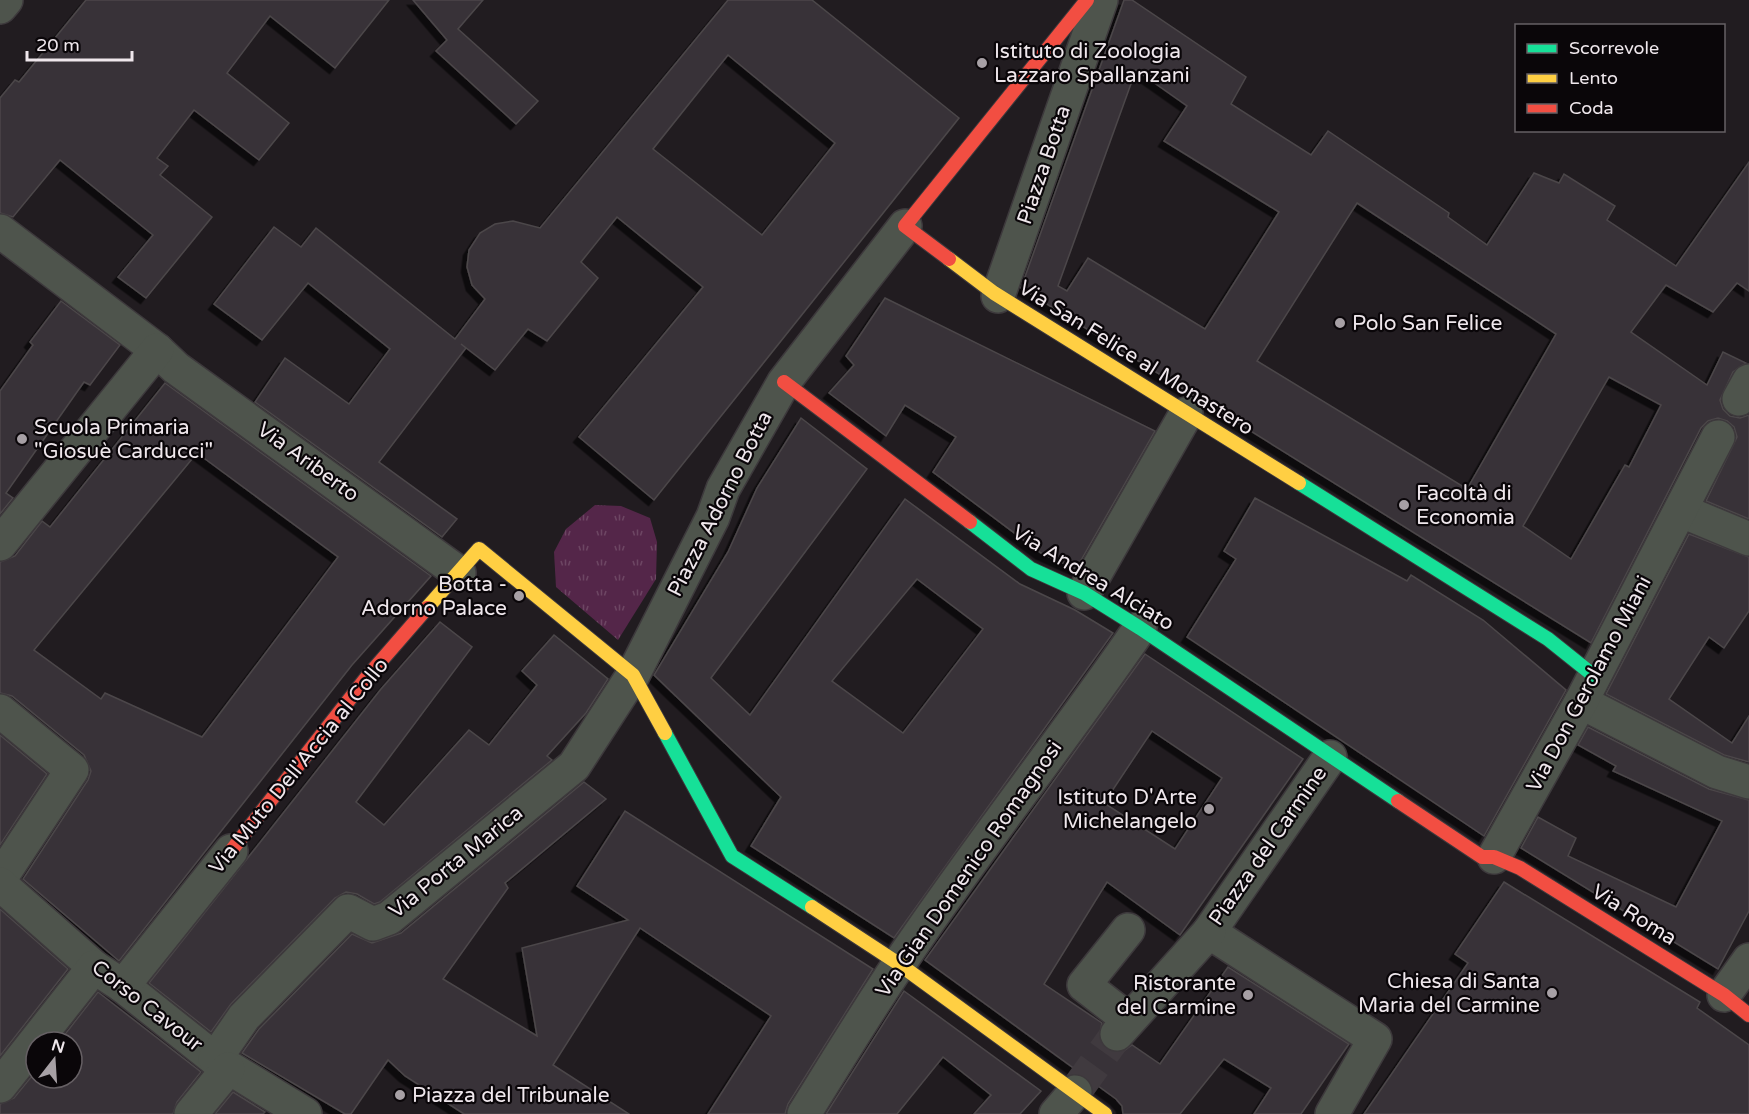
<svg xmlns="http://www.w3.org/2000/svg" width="1749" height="1114" font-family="'Varela Round',sans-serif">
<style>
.park{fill:url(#park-tufts)}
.building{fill:#393338;stroke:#4c474a;stroke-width:1.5;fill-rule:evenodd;filter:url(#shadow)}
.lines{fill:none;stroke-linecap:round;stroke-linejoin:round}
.street-tunnel{stroke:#403a3f;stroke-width:33;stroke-dasharray:33 16;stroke-linecap:butt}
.street-casing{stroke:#3d393c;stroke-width:36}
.fast-casing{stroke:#3d393c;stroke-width:16}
.slow-casing{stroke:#3d393c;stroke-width:16}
.jam-casing{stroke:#3d393c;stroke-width:16}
.street{stroke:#4e544c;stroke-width:33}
.fast{stroke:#16e098;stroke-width:14}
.slow{stroke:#ffcf43;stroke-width:14}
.jam{stroke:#f24e42;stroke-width:14}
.poi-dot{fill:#a7a0a5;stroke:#0a0609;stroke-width:2}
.labels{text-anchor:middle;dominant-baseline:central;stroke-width:4.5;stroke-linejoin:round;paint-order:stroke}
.poi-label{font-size:21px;fill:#efe7ec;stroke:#0a0609;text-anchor:start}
.street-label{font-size:21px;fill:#efe7ec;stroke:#0a0609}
</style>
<defs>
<pattern id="park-tufts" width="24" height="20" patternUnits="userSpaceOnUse" patternTransform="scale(1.5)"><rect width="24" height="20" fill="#542649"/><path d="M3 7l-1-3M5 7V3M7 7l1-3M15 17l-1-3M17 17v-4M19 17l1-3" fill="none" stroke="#6d4663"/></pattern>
<filter id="shadow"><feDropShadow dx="-5.5" dy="5.5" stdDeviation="0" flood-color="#0009"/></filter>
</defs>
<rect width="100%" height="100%" fill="#211c20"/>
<path class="park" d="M595,505l26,1 29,12 7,24 -1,37 -38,61 -62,-53 -2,-35 12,-23z"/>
<g class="building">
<path d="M86,0h303l-54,68 -65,-52 -43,57 62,50 -30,37 -65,-50 -37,48 11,8 -8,9 52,42 -66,81 -28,-21 35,-42 -93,-75 -47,57 -13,-4v-115l15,-18 4,2z"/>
<path d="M413,0h70l-25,29 80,72 -22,23 -80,-73 11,-11z"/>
<path d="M728,0h84l147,118 -305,382 -75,-63 124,-150 -86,-70 -36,45 17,16 -51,63 -19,-12 -33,41 -34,-26 5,4 -87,114 78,57 -15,18 -187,-135 30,-44 64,46 41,-55 -82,-66 -46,57 -48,-36 60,-77 27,20 15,-19 139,111 30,-40 -13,-14 -5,-18 2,-17 11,-17 15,-9 18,-3 27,7zM728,55l107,88 -73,92 -109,-86z"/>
<path d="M1124,0h8l114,77 -15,27 80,51 17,-24 121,82 -1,4 39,28 47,-72 25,10 5,-9 51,32 -8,14 69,46 73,-104v129l-12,-8 -24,29 -47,-27 -35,47 76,53 16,-33 23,11 -13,9 -13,28 3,9 7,7 10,2 9,-3v104l-43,-18 31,-64 -3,-10 -7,-6 -9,-3 -10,3 -7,7 -110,215 -570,-355zM1136,70l51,36 -23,35 115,71 -74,117 -117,-71 -21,33 -9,-5zM1357,203l199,131 -89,155 -210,-128zM1609,377l52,28 -32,62 -4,-2 -54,94 -48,-33z"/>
<path d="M885,298l270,133 -79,138 -35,-16 -108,-81 23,-35 -51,-32 -19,31 -57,-43 25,-28 -8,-9z"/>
<path d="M61,301l59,44 -30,40 -6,-3 -78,111 7,5 -13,16v-123l33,-46 -3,-3z"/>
<path d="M165,383l266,193 -79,89 -233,296 -96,-82 65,-99 3,-9 -7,-16 -72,-59 -12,-3v-131l15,-6 27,-35 8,6zM197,453l141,104 -136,180 -97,-44 -4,6 -67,-49z"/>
<path d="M801,418l66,51 -156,209 39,37 155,-216 115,85 55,26 38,23 -219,305 -143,-92 30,-49 -127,-122 74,-123 29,-64zM917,579l66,50 -80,104 -71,-52z"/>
<path d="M1255,498l152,83 4,-6 72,45 83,70 -82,146 -297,-199 49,-78 -12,-8z"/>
<path d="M1689,534l60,23v54l-25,37 -15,-11 -40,62 63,44 17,-27v46l-25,-7 -118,-61z"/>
<path d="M440,622l32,25 -116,155 28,23 85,-95 20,15 48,-60 -15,-14 32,-36 54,44 -22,34 -39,43 5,4 -172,142 -6,2 -17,-10 -11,-2 -11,6 -104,106 -20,28 -62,-49 232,-294z"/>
<path d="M1145,654l158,105 -123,176 -73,-53 -63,102 58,39 -3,16 6,9 8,4h9l10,-7 28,19 68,-97 121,77 -48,70h-47l17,-26 -47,-29 -44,55h-57l-1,-8 -6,-7 -191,-139zM1152,731l70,47 -47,71 -71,-46z"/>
<path d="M1588,727l121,62 40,11v111l-31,58 -197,-121 17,-31 38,21 -8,18 108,51 46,-86 -109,-50 3,-5 -38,-21z"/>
<path d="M0,735l47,39 -47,71z"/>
<path d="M584,782l22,17 -101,84 3,5 -65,91 94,57 -15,-88 106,-28 -51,-34 48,-75 248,158 -85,135 -3,10h-77l63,-98 -131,-88 -87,137 76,49h-165l-59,-38 -17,-16 -37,54h-6l-103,-61 17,-24 93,-95 20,9 29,-10z"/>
<path d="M1504,882l196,120 -3,6 52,37v69h-385l104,-151 -13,-9z"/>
<path d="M0,909l68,60 -68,87z"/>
<path d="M904,991l137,100 -21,23h-46l17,-19 -48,-38 -46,57h-71z"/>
<path d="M98,992l103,80 -24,30 -4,12h-173v-10l14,-6 22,-27v7h36v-36h-13z"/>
<path d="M233,1092l32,20 -2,2h-48z"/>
</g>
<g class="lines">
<path class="street-tunnel" d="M1075,1092l42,-58"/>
<g class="street-casing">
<g id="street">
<path d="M0,7l6,-7"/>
<path d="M0,231l157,119 19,18 283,205"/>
<path d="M998,296l103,-296"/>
<path d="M1739,399l10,-18"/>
<path d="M1682,511l67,28"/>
<path d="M0,544l157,-194"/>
<path d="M1084,593l102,-179"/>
<path d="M1581,702l136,70 32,10"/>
<path d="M0,711l72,59 -72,109"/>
<path d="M1330,757l-121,175 166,107 -43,75"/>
<path d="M1494,857l87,-155 137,-265"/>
<path d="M0,884l94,83 29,19 92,73 90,55"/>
<path d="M1128,930l-44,55 45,35"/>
<path d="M123,986l108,-135"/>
<path d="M1724,995l25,-35"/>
<path d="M1117,1034l92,-102"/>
<path d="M215,1059l29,-42 104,-106 25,13 16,-6 185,-152 59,-91 80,-158 10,-28 61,-107 121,-156"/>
<path d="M0,1086l94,-119"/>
<path d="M191,1114l37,-45"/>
<path d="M804,1114c31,-50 62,-101 95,-150 76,-114 163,-222 241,-336"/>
<path d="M1056,1114l19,-22"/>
</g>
</g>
<g class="fast-casing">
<g id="fast">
<path d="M1299,483l249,156 45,36"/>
<path d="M970,522l61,47 53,24 56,35 258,173"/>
<path d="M665,733l67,123 80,51"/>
</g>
</g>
<g class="slow-casing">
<g id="slow">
<path d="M949,259l45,34 305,190"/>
<path d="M427,608l52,-59 154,126 32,58"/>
<path d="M812,907l87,57 206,150"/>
</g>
</g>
<g class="jam-casing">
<g id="jam">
<path d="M949,259l-44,-33 182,-226"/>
<path d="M784,382l186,140"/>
<path d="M1398,801l84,56h12l26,11 204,127 25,20"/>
<path d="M231,851l136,-174 60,-69"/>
</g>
</g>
<use href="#street" class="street"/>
<use href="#fast" class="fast"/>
<use href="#slow" class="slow"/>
<use href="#jam" class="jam"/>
</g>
<g class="poi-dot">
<circle cx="982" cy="63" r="6"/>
<circle cx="1340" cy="323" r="6"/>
<circle cx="22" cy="439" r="6"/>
<circle cx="1404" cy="505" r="6"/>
<circle cx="519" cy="596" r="6"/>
<circle cx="1209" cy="809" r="6"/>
<circle cx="1552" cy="993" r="6"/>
<circle cx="1248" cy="995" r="6"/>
<circle cx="400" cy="1095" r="6"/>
</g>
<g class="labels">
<g class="poi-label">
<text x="994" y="51">Istituto di Zoologia<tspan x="994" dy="24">Lazzaro Spallanzani</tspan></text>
<text x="1352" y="323">Polo San Felice</text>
<text x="34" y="427">Scuola Primaria<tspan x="34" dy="24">"Giosuè Carducci"</tspan></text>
<text x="1416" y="493">Facoltà di<tspan x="1416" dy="24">Economia</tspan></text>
<text x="507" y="584" text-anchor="end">Botta -<tspan x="507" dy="24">Adorno Palace</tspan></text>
<text x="1197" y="797" text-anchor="end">Istituto D'Arte<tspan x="1197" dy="24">Michelangelo</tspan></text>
<text x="1540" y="981" text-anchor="end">Chiesa di Santa<tspan x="1540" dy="24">Maria del Carmine</tspan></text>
<text x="1236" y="983" text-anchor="end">Ristorante<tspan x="1236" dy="24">del Carmine</tspan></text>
<text x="412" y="1095">Piazza del Tribunale</text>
</g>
<g class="street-label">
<text transform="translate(1044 165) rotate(-71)">Piazza Botta</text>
<text transform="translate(1136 358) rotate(32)">Via San Felice al Monastero</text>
<text transform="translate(308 462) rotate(36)">Via Ariberto</text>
<text transform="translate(720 504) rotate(-63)">Piazza Adorno Botta</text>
<text transform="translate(1093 578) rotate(31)">Via Andrea Alciato</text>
<text transform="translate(1589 684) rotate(-62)">Via Don Gerolamo Miani</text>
<text transform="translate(299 766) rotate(-51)">Via Muto Dell'Accia al Collo</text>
<text transform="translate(1268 846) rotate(-55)">Piazza del Carmine</text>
<text transform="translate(456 862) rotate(-39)">Via Porta Marica</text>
<text transform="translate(969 869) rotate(-55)">Via Gian Domenico Romagnosi</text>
<text transform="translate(1634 915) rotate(32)">Via Roma</text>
<text transform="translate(147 1006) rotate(38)">Corso Cavour</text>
</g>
</g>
<rect x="1515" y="24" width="210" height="108" fill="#0a0609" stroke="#666064" stroke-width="1.5"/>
<rect x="1527" y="44" width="30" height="9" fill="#16e098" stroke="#666064" stroke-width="1.5"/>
<text x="1569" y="54" font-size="18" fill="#efe7ec">Scorrevole</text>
<rect x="1527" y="74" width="30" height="9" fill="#ffcf43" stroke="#666064" stroke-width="1.5"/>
<text x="1569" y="84" font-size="18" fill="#efe7ec">Lento</text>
<rect x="1527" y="104" width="30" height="9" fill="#f24e42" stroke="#666064" stroke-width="1.5"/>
<text x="1569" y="114" font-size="18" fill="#efe7ec">Coda</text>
<g transform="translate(54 1060) rotate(17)"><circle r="28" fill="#0a0609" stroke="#666064" stroke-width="1.5"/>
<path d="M0-4.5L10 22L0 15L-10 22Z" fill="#a7a0a5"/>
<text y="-9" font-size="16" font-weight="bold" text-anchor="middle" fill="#efe7ec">N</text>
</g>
<path d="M27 51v9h105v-9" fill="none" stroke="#efe7ec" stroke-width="3"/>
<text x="36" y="51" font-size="18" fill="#efe7ec" stroke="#0a0609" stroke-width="4.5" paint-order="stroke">20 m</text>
</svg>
